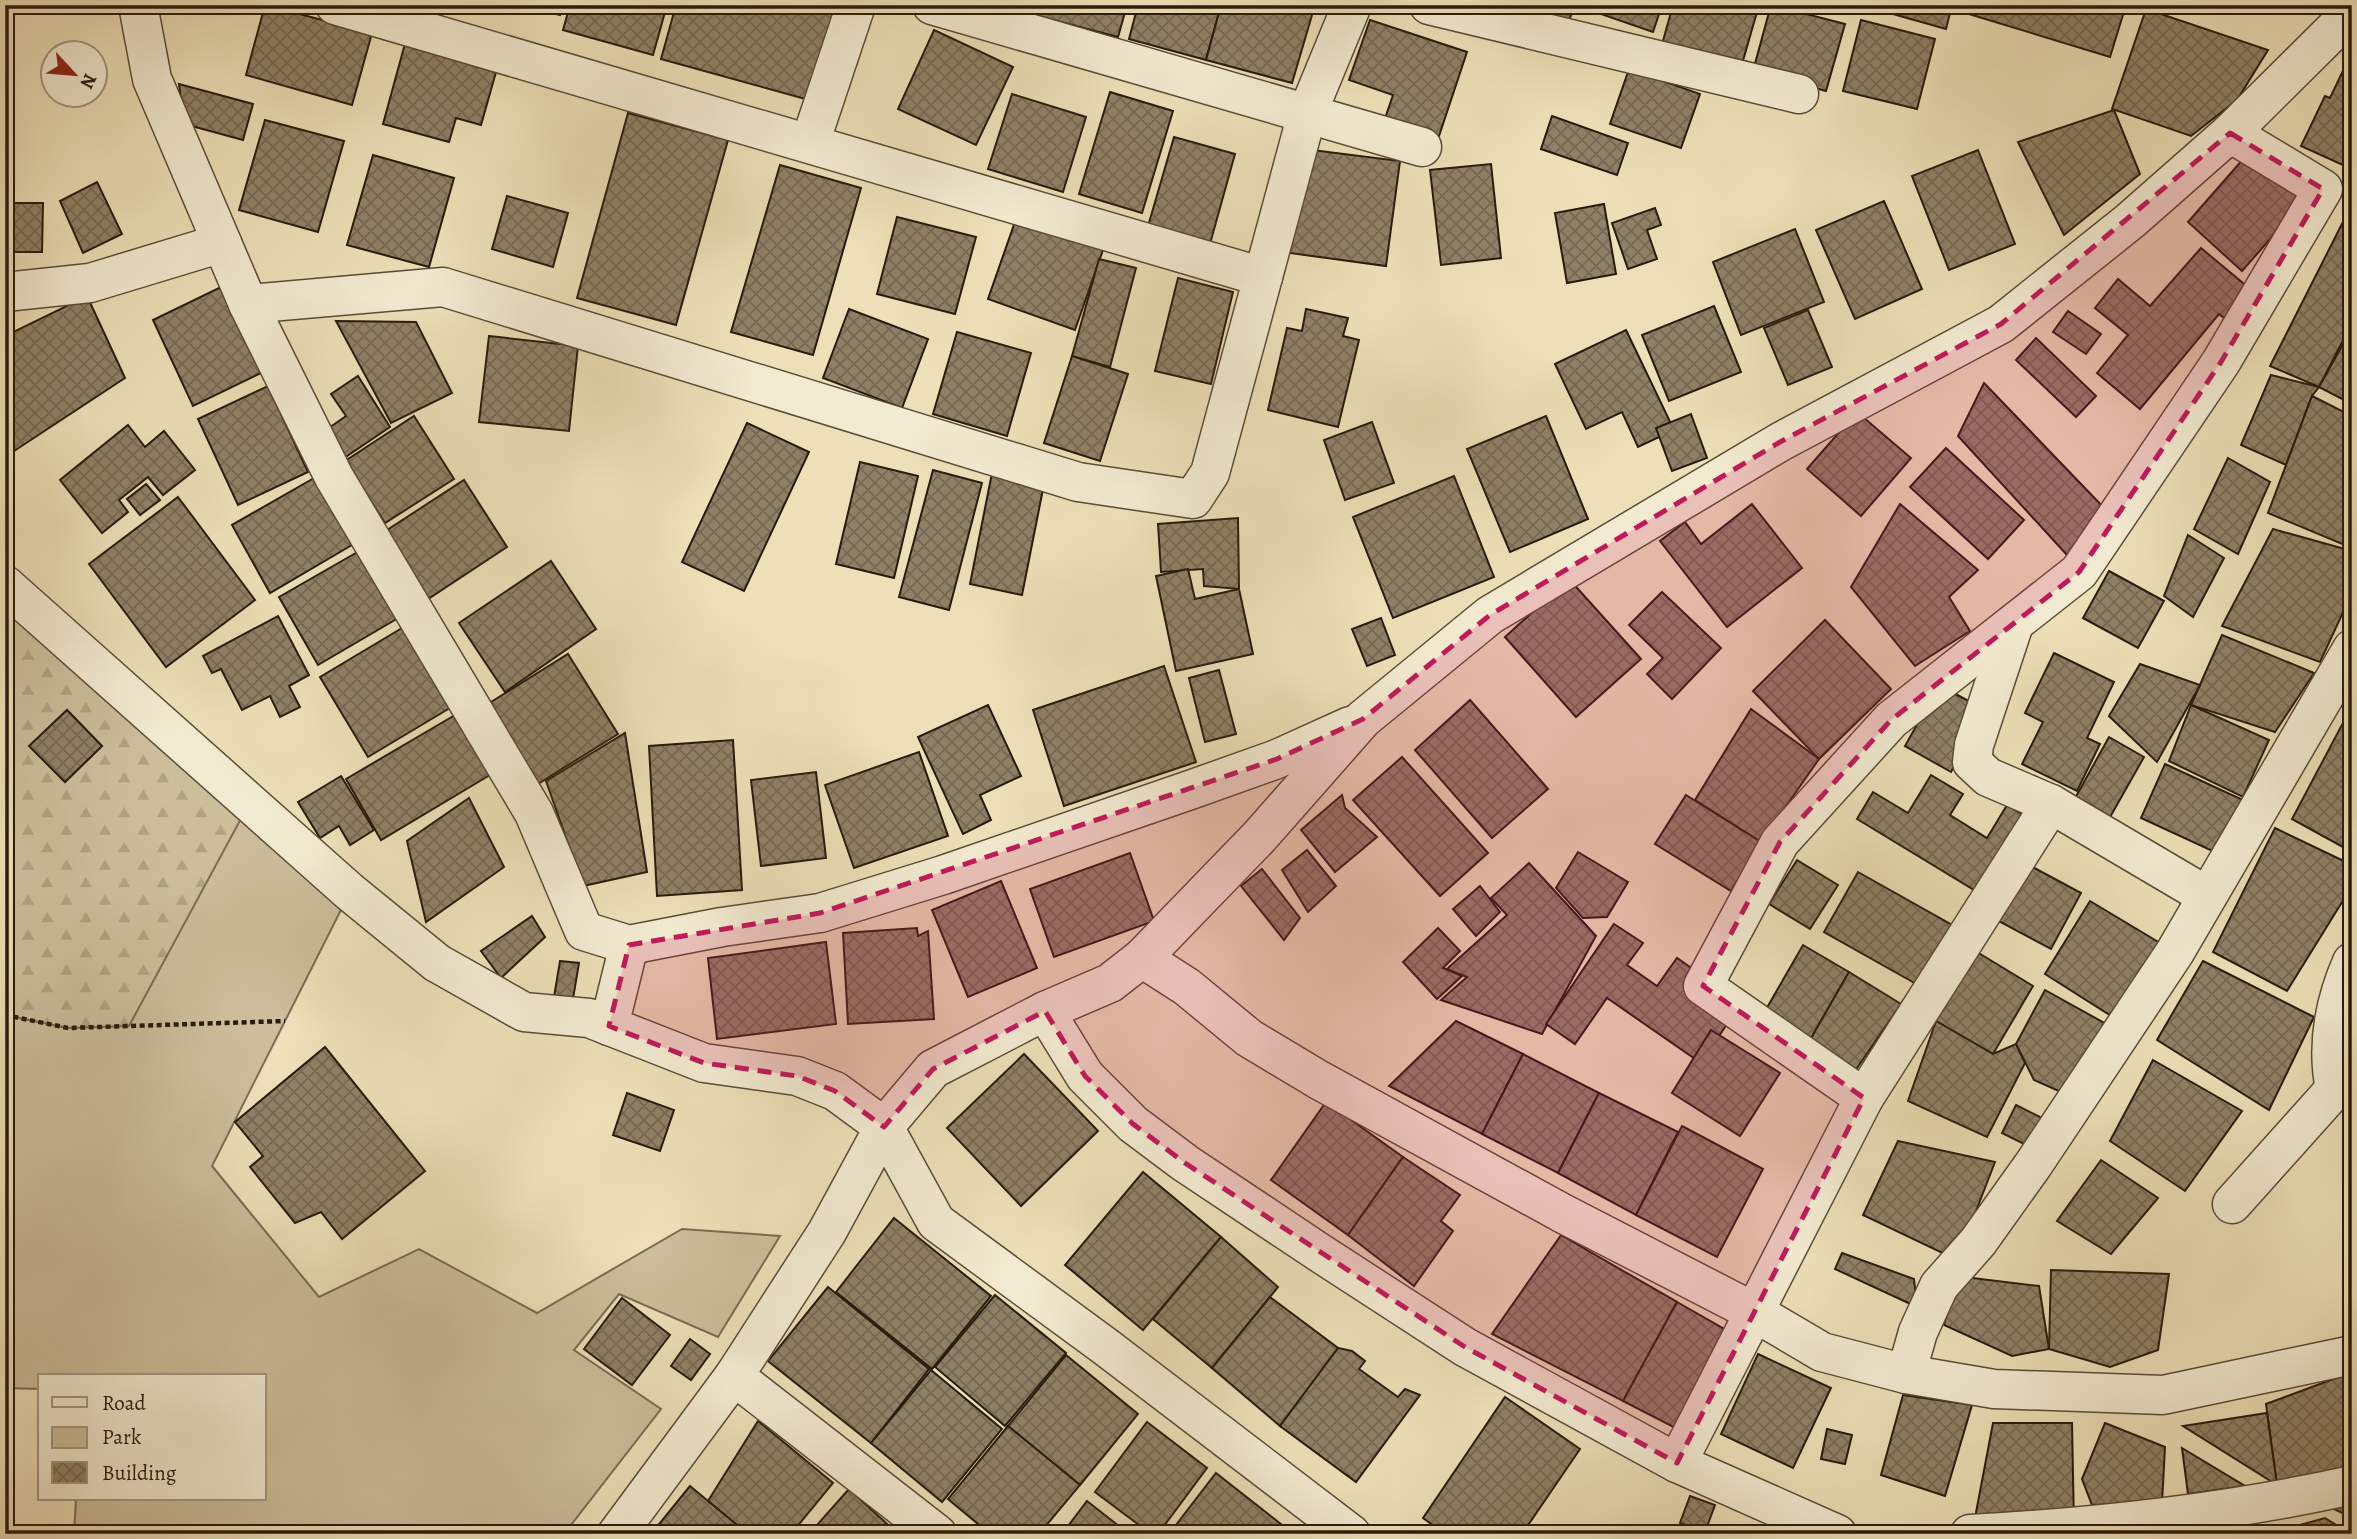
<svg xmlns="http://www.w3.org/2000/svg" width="2357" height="1539" font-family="Alegreya,serif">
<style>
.green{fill:#ccbe9b;stroke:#7a6c54;stroke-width:2}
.forest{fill:url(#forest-firs);stroke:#7a6c54;stroke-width:2;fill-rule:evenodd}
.building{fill:url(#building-cross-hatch);stroke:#291a0d;stroke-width:2}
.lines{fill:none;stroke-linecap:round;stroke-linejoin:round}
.minor-casing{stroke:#5a4c38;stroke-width:41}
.path{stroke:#291a0d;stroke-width:4.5;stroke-dasharray:5 3.5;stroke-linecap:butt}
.minor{stroke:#f3ebd1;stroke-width:38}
.marked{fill:#c2185b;fill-opacity:0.2;stroke:#c2185b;stroke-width:5;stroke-dasharray:14 9;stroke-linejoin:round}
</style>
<defs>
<pattern id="forest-firs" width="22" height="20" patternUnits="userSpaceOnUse" patternTransform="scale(1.75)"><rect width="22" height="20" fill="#ccbe9b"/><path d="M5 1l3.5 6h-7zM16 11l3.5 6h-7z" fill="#afa384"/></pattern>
<pattern id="building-cross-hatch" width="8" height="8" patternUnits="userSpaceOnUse" patternTransform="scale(1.75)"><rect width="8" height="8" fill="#8f8166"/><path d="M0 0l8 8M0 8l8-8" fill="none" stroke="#756952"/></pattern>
</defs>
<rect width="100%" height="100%" fill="#ede0b8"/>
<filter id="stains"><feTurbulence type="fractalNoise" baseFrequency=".00286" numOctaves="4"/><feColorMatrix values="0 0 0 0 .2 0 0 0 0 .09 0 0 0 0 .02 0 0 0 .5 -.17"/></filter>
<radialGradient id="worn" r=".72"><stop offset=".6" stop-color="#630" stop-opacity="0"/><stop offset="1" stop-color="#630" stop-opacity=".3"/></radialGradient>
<path class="green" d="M250,802l100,90 -138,274 107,131 100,-48 118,64 145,-84 98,7 -62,101 -99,-43 -45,56 87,59 -97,125h-490l2,-35h188v-123h-224v13l-35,-1v-373l63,13z"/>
<path class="forest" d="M22,599l228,203 -121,224 -61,2 -63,-13v-398zM67,710l35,36 -37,36 -35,-36z"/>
<g class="building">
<path d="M265,5l107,28 -20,72 -106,-30z"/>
<path d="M523,5h39l-2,10z"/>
<path d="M570,5h97l-14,50 -90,-25z"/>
<path d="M676,5h125l32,9 -24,86 -148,-41z"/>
<path d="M997,5h43l-2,11z"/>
<path d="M1040,5h87l-9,32 -80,-21z"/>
<path d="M1138,5h83l-15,55 -77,-21z"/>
<path d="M1221,5h94l-23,78 -86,-23z"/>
<path d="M1498,5h76l-7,23z"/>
<path d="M1594,5h68l-9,27 -61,-21z"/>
<path d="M1673,5h86l-19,66 -79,-23z"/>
<path d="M1771,5l74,19 -19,67 -73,-20z"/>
<path d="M1861,5h91l-6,24z"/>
<path d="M1972,5h154l-16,52 -141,-43z"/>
<path d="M2146,9l122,41 -31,50 -46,36 -79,-27z"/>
<path d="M1370,20l97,32 -31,93 -54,-18 11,-32 -44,-15z"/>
<path d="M1861,20l74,19 -18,70 -74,-18z"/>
<path d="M934,30l79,37 -37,78 -78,-36z"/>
<path d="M406,40l92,25 -17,60 -25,-7 -7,24 -66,-18z"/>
<path d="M2352,52v100l-7,14 -44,-20 24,-50 5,2z"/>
<path d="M1629,69l71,25 -19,54 -71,-24z"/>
<path d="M179,84l74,20 -10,36 -59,-16z"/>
<path d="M1110,92l63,19 -31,102 -63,-19z"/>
<path d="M1012,94l74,23 -23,75 -75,-23z"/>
<path d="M2114,110l26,64 -76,61 -46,-93z"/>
<path d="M628,113l100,27 -52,185 -99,-27z"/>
<path d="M1552,116l76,27 -11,32 -76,-26z"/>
<path d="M265,120l79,21 -26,91 -79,-22z"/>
<path d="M1174,137l61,17 -27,97 -62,-18z"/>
<path d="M2259,141l55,48 -72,82 -54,-49z"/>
<path d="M1304,149l96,12 -14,105 -96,-13z"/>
<path d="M1978,150l37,94 -66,26 -37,-94z"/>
<path d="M373,155l81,23 -25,89 -82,-22z"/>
<path d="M1491,164l10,94 -60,7 -11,-95z"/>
<path d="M780,165l81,23 -48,167 -82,-23z"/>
<path d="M97,182l25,52 -39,19 -23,-52z"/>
<path d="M507,196l61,17 -15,54 -61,-18z"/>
<path d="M1884,201l38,88 -67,30 -39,-89z"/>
<path d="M5,203h38l-1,49h-37z"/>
<path d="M1604,204l12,70 -49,9 -12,-70z"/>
<path d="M1655,208l6,17 -14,5 10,29 -29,10 -16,-46z"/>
<path d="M2347,214l5,3v106l-33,64 -49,-21z"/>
<path d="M1017,216l87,31 -29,83 -87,-31z"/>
<path d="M897,217l79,20 -21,77 -78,-20z"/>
<path d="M1795,229l29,73 -83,33 -28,-73z"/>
<path d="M2201,248l55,46 -25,30 -12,-10 -79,95 -43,-36 31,-38 -33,-27 23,-29 32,27z"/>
<path d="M1099,259l37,9 -26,99 -38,-11z"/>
<path d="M1178,278l55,14 -22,92 -56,-13z"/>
<path d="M223,286l40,86 -70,34 -40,-86z"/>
<path d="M87,296l38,82 -120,79v-121z"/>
<path d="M1714,306l27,66 -72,29 -27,-66z"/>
<path d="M849,309l79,30 -26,69 -79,-30z"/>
<path d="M1306,309l42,9 -5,18 16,4 -21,87 -70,-17 19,-82 15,3z"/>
<path d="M1808,310l24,57 -44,18 -24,-57z"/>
<path d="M2068,311l33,23 -15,20 -33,-22z"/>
<path d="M336,321l80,1 36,71 -61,30z"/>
<path d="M2352,328v76l-33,-17z"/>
<path d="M1626,330l48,100 -36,17 -16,-35 -36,17 -31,-65z"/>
<path d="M957,332l74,21 -24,83 -74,-22z"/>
<path d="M489,336l89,10 -9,85 -90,-9z"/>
<path d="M2036,338l60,58 -20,21 -60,-57z"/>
<path d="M1072,356l56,18 -28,87 -56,-18z"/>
<path d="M2271,375l48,12 -7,9 -26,69 -45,-20z"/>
<path d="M358,376l32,51 -46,31 -18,-28 20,-14 -15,-22z"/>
<path d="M1984,383l124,129 -41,43 -109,-119z"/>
<path d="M268,386l40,86 -70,33 -40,-86z"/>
<path d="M2312,396l40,20v132l-84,-35z"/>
<path d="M1857,412l54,46 -50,58 -54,-47z"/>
<path d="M1691,414l16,44 -35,13 -16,-43z"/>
<path d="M414,416l40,63 -69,44 -40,-62z"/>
<path d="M1546,416l42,103 -78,33 -43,-103z"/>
<path d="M1372,422l22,61 -49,17 -21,-60z"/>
<path d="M747,423l62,29 -65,139 -62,-29z"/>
<path d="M128,425l17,22 19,-16 31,39 -32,25 -15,-18 -29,23 9,12 -26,21 -42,-53z"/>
<path d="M1946,448l78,72 -36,39 -78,-72z"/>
<path d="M2228,458l42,24 -32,72 -44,-25z"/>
<path d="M860,462l58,14 -24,102 -58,-14z"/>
<path d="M933,470l49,13 -33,127 -50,-13z"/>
<path d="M992,473l52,11 -22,111 -52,-11z"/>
<path d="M1454,476l40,101 -101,41 -40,-101z"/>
<path d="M314,478l38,67 -82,48 -38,-68z"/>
<path d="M464,480l43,67 -79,52 -44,-67z"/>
<path d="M146,484l14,16 -20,15 -13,-16z"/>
<path d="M178,497l77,103 -89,67 -77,-103z"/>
<path d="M1752,504l50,64 -75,59 -67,-86 25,-19 16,22z"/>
<path d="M1900,504l78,66 -29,27 21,34 -55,35 -64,-79z"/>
<path d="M1238,518l1,71 -35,-3 -1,-17 -42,3 -3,-48z"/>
<path d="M2273,529l79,22v42l-32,69 -98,-36z"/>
<path d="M2188,535l36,23 -31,59 -29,-21z"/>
<path d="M361,550l39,67 -82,48 -39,-68z"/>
<path d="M551,561l45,68 -91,63 -46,-69z"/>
<path d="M1188,569l7,30 44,-10 14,65 -77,17 -20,-95z"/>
<path d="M2109,571l55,30 -26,47 -55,-30z"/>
<path d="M1569,579l72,80 -65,58 -71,-80z"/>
<path d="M1662,592l59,56 -49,51 -25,-25 16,-16 -34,-33z"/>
<path d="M278,616l31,59 -20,11 11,21 -20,10 -10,-21 -28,14 -21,-41 -9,4 -9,-17z"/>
<path d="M1381,618l14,37 -28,11 -15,-37z"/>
<path d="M1825,620l66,69 -72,70 -66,-68z"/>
<path d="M407,625l48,80 -87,52 -48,-80z"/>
<path d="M2222,635l92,38 -39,59 -84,-27z"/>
<path d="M2054,653l60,29 -27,56 13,6 -23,47 -55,-27 21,-42 -18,-9z"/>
<path d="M568,654l50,80 -85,53 -50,-80z"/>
<path d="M2140,664l60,21 -43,77 -48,-46z"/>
<path d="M1164,666l32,96 -132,44 -31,-96z"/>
<path d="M1219,670l17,64 -31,8 -16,-64z"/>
<path d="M1939,685l46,25 -34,62 -46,-26z"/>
<path d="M1470,700l78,89 -56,49 -77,-88z"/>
<path d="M988,705l33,71 -41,19 11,25 -28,14 -45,-97z"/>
<path d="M2191,705l78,35 -26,57 -74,-36z"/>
<path d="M2352,706v146l-60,-33z"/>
<path d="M1751,709l68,50 -58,83 -66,-42z"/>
<path d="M67,710l35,36 -37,36 -36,-36z"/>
<path d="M455,715l35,60 -109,65 -35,-61z"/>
<path d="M625,733l22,139 -64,14 -37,-105z"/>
<path d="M2109,737l35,20 -35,62 -35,-19z"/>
<path d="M733,740l9,150 -85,6 -8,-150z"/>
<path d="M919,752l29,84 -94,32 -29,-83z"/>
<path d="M1402,757l86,96 -48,43 -87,-96z"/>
<path d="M2165,764l80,37 -24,54 -80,-37z"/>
<path d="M816,772l10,86 -65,8 -10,-86z"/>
<path d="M1931,775l32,19 -13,21 37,23 20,-33 28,17 -46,77 -132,-80 16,-27 35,21z"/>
<path d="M341,776l33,54 -24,15 -11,-19 -19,12 -22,-36z"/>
<path d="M1342,795l3,13 32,29 -42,35 -34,-42z"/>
<path d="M1686,795l75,47 -30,49 -76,-47z"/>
<path d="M469,798l35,69 -78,55 -19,-81z"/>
<path d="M2275,828l77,37v21l-65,105 -74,-39z"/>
<path d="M1307,850l29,36 -28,26 -26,-42z"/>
<path d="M1578,852l50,30 -21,35 -24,1 -27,-30z"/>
<path d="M1130,853l24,68 -100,36 -24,-68z"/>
<path d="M1797,860l41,25 -28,44 -41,-25z"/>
<path d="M1529,863l67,73 -54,98 -101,-34 26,-23 -20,-8 60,-54 -16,-17z"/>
<path d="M2025,863l56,30 -30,56 -56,-30z"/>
<path d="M1262,869l38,49 -16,22 -43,-54z"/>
<path d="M1858,872l94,53 -34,60 -94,-53z"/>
<path d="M1001,881l36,87 -69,29 -36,-87z"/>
<path d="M1480,886l20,26 -24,24 -23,-27z"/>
<path d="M2090,901l85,51 -48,74 -82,-52z"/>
<path d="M532,916l13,21 -44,41 -20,-27z"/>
<path d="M1614,924l29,19 -16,22 30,21 20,-28 64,45 -40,60 -94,-65 -32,46 -29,-20z"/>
<path d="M917,928l1,8 10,-5 6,88 -86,5 -5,-91z"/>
<path d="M1438,928l22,23 -17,17 19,8 -25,23 -34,-37z"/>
<path d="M826,942l10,82 -119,15 -9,-81z"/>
<path d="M1803,945l46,27 -39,68 -46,-27z"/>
<path d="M1977,952l56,34 -40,68 -57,-33z"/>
<path d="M560,961l19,2 -6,36 -19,-2z"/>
<path d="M2203,961l111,56 -45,93 -112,-70z"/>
<path d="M1849,972l52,32 -55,80 -36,-44z"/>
<path d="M2045,990l63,35 -47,67 -27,-12 -18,-36z"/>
<path d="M1456,1021l67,33 -41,80 -93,-48z"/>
<path d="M1936,1021l57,33 23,-10 9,19 -38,74 -79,-36z"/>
<path d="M1711,1030l69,43 -40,63 -68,-43z"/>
<path d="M325,1047l100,124 -83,68 -21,-27 -26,11 -45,-56 13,-11 -28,-34z"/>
<path d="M1024,1054l74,77 -77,75 -74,-78z"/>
<path d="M1523,1054l76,39 -41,80 -76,-39z"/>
<path d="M2153,1060l89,51 -57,80 -75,-50z"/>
<path d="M627,1093l47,17 -14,41 -47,-16z"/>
<path d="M1599,1093l79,39 -42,83 -78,-42z"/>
<path d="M1326,1102l77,55 -55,78 -77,-55z"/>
<path d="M2016,1105l26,13 -14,28 -26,-13z"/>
<path d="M1682,1126l81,43 -46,88 -81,-42z"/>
<path d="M1898,1141l97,21 -38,98 -94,-45z"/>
<path d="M1403,1157l57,38 -19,26 12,10 -39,55 -66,-51z"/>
<path d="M2101,1160l57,38 -47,56 -54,-33z"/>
<path d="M1143,1172l78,65 -78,93 -78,-65z"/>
<path d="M894,1218l97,78 -59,73 -96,-77z"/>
<path d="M1561,1235l116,67 -54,99 -131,-67z"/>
<path d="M1221,1237l57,50 -66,81 -59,-49z"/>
<path d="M1842,1253l72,26 3,28 -82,-38z"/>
<path d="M2051,1270l118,4 -11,76 -48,17 -61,-18z"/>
<path d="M1956,1276l83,10 10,63 -37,7 -68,-31z"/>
<path d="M828,1287l101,82 -58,74 -103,-82z"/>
<path d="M995,1295l71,58 -61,73 -70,-59z"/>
<path d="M1270,1297l68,51 -58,78 -68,-58z"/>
<path d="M622,1298l48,37 -38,50 -48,-36z"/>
<path d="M1677,1302l63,36 -51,97 -66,-34z"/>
<path d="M690,1339l20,15 -19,26 -20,-14z"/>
<path d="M1338,1348l14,3 13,10 -6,8 39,28 7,-8 15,6 -64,87 -76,-56z"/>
<path d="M1758,1354l73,34 -38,80 -72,-34z"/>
<path d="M1066,1355l72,59 -58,71 -72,-59z"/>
<path d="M931,1370l71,59 -60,73 -71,-59z"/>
<path d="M2352,1372v103l-75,10 -11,-81z"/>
<path d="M1903,1395l69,10 -27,91 -64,-21z"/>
<path d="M1505,1397l75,52 -58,85h-77l-22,-16z"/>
<path d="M2267,1413l10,72 -94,-59z"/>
<path d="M758,1421l75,62 -42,51h-43l-40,-33z"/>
<path d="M1147,1422l60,46 -49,66h-7l-56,-42z"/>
<path d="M1993,1423h79l2,103 -100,-3z"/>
<path d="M2105,1423l60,24 -3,56 -70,2 -10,-26z"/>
<path d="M1008,1426l72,59 -41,49h-49l-42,-35z"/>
<path d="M1827,1429l25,6 -7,29 -24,-5z"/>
<path d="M2182,1448l63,38 -57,8z"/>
<path d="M1216,1473l70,55 -5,6h-112z"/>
<path d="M690,1486l18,15 40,33h-97z"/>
<path d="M849,1489l49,45h-89z"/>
<path d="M1690,1496l25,9 -10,27 -25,-9z"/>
<path d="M2352,1496v22l-30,-15z"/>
<path d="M1087,1501l42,33h-67z"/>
<path d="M2325,1518l26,16h-55v-8z"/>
</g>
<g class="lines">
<g class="minor-casing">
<g id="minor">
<path d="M138,5l14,74 96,225 86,173 200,336 50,118 45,14 93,-18 98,-14 123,-38 247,-85 87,-31 73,-33"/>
<path d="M335,5l928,272"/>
<path d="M932,5l490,142"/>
<path d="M1429,5l370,89"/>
<path d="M810,143l46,-138"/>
<path d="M5,292l85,-9 132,-40"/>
<path d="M248,304l195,-17 635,195 115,17 17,-26 97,-359 45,-109"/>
<path d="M5,585l345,307 87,71 87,49 65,6 115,45 93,13 38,15 49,36 -57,105 -93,144 -117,158"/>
<path d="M2014,624l-40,121 -2,17 16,15 63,27 156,92"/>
<path d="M1142,958l45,29 62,51 70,42 243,133 192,99 68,40 84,22 88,15 169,6 189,-40"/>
<path d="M2352,962c-18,41 -26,83 -17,127l17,3"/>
<path d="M1045,1011l40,65 48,48 52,39 135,90 145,94 212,116 160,71"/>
<path d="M609,1026l20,-81"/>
<path d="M1864,1098l-161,-112 77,-144 111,-122 188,-148 142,-210 102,-173 -93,-56"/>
<path d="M2232,1204l103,-115"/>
<path d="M1906,1374l12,-42 21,-46 39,-44 55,-77 142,-213 177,-303"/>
<path d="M734,1376l203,158"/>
<path d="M1677,1463l187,-365 187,-294"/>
<path d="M1351,1534l-245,-187 -170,-125 -52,-95 49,-58 112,-58 65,-28 32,-25 118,-122 103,-117 127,-104 290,-173 221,-118 129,-103 100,-88 122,-121"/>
<path d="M1970,1534c128,-7 256,-21 382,-49"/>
</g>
</g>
<path class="path" d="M5,1015l63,13 217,-7"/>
<use href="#minor" class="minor"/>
</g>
<path class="marked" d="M2230,133l93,56 -102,173 -142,210 -188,148 -111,122 -77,144 161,112 -187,365 -212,-116 -280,-184 -52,-39 -48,-48 -40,-65 -112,58 -49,58 -49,-36 -38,-15 -93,-13 -95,-37 20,-81 191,-32 457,-154 86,-40 127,-104 290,-173 221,-118z"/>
<rect width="2357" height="1539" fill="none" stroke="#ede0b8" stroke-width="28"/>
<rect x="7" y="7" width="2343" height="1525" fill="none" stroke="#291a0d" stroke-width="3.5"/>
<rect x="14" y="14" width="2329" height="1511" fill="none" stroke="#291a0d" stroke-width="2"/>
<rect x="38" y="1374" width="228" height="126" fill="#f3ebd1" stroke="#a29783" stroke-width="2"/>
<rect x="52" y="1397" width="35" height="10" fill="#f3ebd1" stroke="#a29783" stroke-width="2"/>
<text x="102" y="1410" font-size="21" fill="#291a0d">Road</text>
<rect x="52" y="1427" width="35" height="21" fill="#ccbe9b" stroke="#a29783" stroke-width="2"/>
<text x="102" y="1444" font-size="21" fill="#291a0d">Park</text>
<rect x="52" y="1462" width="35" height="21" fill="url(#building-cross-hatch)" stroke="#a29783" stroke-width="2"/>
<text x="102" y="1480" font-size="21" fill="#291a0d">Building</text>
<g transform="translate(74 74) rotate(116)"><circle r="33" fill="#f3ebd1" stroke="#a29783" stroke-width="2"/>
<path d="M0-5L12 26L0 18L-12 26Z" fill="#8f2418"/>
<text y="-10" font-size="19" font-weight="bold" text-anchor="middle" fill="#291a0d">N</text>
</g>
<rect width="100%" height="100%" filter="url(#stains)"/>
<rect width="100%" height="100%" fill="url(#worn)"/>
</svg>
